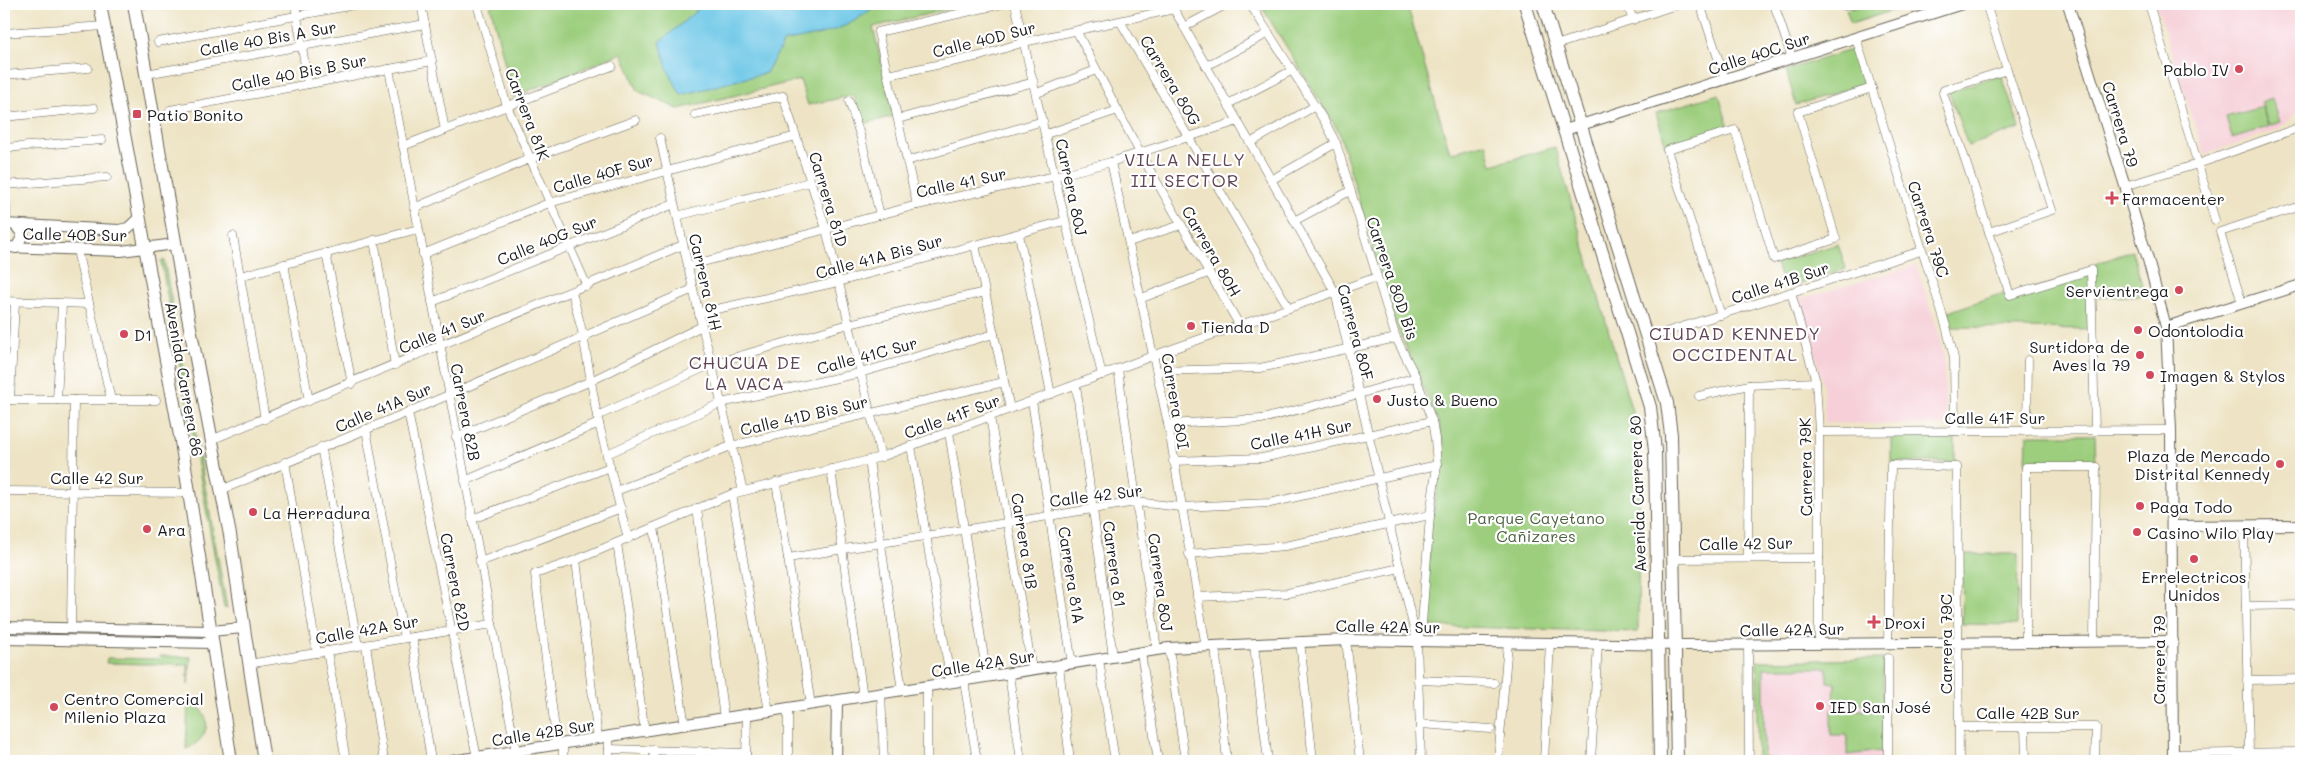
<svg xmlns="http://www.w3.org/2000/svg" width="2305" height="765" font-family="Mali,sans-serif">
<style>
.built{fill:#f6cfd8}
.green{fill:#9cce7d;stroke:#5c754c}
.water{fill:#68c5e6;stroke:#427081}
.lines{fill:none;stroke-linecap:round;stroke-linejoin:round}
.minor-casing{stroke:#666257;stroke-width:9}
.tertiary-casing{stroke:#666257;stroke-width:12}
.primary-casing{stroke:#666257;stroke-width:14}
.minor{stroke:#fff;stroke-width:8}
.tertiary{stroke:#fff;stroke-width:10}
.primary{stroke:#fff;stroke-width:12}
.poi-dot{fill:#d1495b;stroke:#fff;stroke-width:2}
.labels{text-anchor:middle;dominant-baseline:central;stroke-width:4.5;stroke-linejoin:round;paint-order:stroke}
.street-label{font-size:16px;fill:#1c1c1c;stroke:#fff}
.poi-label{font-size:16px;fill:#1c1c1c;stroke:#fff;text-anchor:start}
.park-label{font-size:16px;fill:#4f6343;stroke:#fff}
.neighbourhood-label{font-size:18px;letter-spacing:1px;fill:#5f4555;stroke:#fff}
</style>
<rect width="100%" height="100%" fill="#fff"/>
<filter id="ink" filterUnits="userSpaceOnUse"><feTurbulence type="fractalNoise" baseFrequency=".02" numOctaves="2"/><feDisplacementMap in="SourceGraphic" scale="10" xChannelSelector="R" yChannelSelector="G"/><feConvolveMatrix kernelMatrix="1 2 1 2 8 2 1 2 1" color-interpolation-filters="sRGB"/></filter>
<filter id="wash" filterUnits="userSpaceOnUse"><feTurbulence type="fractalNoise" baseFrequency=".0096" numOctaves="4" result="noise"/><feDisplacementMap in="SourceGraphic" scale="20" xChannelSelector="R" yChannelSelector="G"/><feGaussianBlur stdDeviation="1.12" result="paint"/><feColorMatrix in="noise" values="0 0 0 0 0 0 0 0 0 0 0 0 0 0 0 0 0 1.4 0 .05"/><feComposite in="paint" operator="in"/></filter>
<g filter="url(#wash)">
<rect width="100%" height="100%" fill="#eee4c5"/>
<g class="built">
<path d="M2156,4h141l4,10v96l-24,20 -73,24z"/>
<path d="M1916,265l21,63 7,29 2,68 -121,-2 -2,-39 -22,-85z"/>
<path d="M1883,659v102h-126v-100z"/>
</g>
<g class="green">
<path d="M490,4h481l-98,23 21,89 -31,8 -9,-29 -46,10 -8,-25 -122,29 -40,-18 -16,-38 -109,44z"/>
<path d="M1260,4h147l43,149 36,-10 6,22 63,-18 79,271 3,19 2,57 -1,138 -208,-6 -3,-14 3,-80 14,-85 -6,-26 -44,-101 -55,-188z"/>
<path d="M1864,4h48l-61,20 -5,-14z"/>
<path d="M1854,49l10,35 -68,21 -10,-35z"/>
<path d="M2001,74l19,54 -52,18 -19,-54z"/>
<path d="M1719,94l9,32 -62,20 -10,-33z"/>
<path d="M2272,98l8,24 -11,4 -8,-24z"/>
<path d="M2262,107l6,20 -36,11 -6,-21z"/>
<path d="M1838,244l8,25 -62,19 -8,-25z"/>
<path d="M2132,251l13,44 -57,3 1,31 -137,-2 -4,-15 55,-19 3,6 89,-27v-8z"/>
<path d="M164,260l63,348h-3l-63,-347z"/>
<path d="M2027,435h68l1,28h-70z"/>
<path d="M1891,437l64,1v24h-64z"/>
<path d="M1963,554h55l-1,71 -55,-1z"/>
<path d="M160,656l31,1 -3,28v-20l-82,-2 1,-5 52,1z"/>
<path d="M1883,659v92l-36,4v-20h-16v-25h42v-6h-39l1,-21 -8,-1v-14h-63v93h-7v-100z"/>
<path d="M188,700c26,12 24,38 -2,49z"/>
</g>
<path class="water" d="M704,4h173c-29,27 -55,30 -93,38l-18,31 -85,22 -14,-27 -7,-26z"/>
</g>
<g filter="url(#ink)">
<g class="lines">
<g class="minor-casing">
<g id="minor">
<path d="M295,4l13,80"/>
<path d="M421,4l24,126"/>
<path d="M477,4l30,102 80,180"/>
<path d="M1015,4c28,124 57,247 87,371"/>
<path d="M1171,4l164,288 82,350 4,119"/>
<path d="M1250,4l75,118 11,21 60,195 20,39 16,44 3,18 2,26 -7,50 -8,109 -4,16"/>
<path d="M1627,4l6,16"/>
<path d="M1700,4l25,75"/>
<path d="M1774,4l18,54"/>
<path d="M1844,4l1,2 9,-2"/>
<path d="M1986,4l66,206 -63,22"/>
<path d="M2149,4l66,216"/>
<path d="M134,6l12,-2"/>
<path d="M1120,21l169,287"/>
<path d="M1184,27l43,-23"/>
<path d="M1077,32l63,121 100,173"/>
<path d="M4,33l100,-7"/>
<path d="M1856,38l90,288 8,32 1,73"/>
<path d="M158,42l201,-38"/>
<path d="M1556,45l123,-41"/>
<path d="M1206,66l63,-33"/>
<path d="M389,69l127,683v9"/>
<path d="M2007,70l-63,20 -1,3 67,202 81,-25 4,161"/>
<path d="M146,74l279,-50"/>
<path d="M4,75l84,-7"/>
<path d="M888,75l92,-19 44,-14 150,-33"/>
<path d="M1037,93l59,-23"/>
<path d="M849,101l12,37 19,77"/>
<path d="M1228,104l63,-33"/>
<path d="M170,110l262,-49"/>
<path d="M695,115l88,-19 43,133 55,228"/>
<path d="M4,117l90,-9"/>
<path d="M898,119l136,-37"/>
<path d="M1046,134l72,-24"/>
<path d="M660,138l33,151 50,202"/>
<path d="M1250,143l65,-37"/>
<path d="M403,146l209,-80"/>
<path d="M4,148l98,-8"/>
<path d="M907,161l136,-40"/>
<path d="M1111,162l57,262 38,223"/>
<path d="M4,176l3,48"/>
<path d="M1271,180l65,-37"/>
<path d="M4,185l103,-8"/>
<path d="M2125,186l73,-22 97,-35 6,-5"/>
<path d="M917,205l-39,-173 124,-28"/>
<path d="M414,208l115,-49 107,-39"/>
<path d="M677,216l133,-34"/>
<path d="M1294,221l56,-30"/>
<path d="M1019,234l32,160"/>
<path d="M233,236l32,183"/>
<path d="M374,240l21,125"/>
<path d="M1129,242l52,-17"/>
<path d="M975,245l35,164"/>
<path d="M77,250l34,150"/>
<path d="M326,253l26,131"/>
<path d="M423,254l126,-51 247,-67"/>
<path d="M284,264l25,137"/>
<path d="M688,266l229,-61 139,-29 55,-14 127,-41"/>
<path d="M240,276l178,-47"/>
<path d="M572,292l11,43 14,81 31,123"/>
<path d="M1791,292l25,90 3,50v212"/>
<path d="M1142,298l66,-25"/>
<path d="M4,301l85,3"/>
<path d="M432,302l242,-98"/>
<path d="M2242,303l-22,-71 81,-26"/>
<path d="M699,313l139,-31 226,-61"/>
<path d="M1721,315l-54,-165 68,-20 39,129 62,-20 -38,-127 74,-24"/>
<path d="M1647,338l274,-87"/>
<path d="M1118,369l39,281"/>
<path d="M1157,371l103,-3 136,-30"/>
<path d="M1076,385l37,272"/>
<path d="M1699,396l50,-11 67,-3"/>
<path d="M4,400h152"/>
<path d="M10,400l5,-98"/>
<path d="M57,400l5,-96"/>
<path d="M1032,401l40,263"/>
<path d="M408,412l69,346"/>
<path d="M597,416l115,-52 137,-40 136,-32"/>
<path d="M990,416l42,254"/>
<path d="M1168,424l94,-5 97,-25 57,-17"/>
<path d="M366,429l38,209"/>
<path d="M2027,431l1,-71"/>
<path d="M949,432l38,245"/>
<path d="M1819,432l352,-2"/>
<path d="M456,437l135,-56 111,-55"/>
<path d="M211,440l472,-195"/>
<path d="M911,446l40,237"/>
<path d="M321,447l37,199"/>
<path d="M607,454l114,-51 139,-30 134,-39"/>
<path d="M869,460l33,231"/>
<path d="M1173,461l89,-3 170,-37"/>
<path d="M285,462l32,191"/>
<path d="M831,469l32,228"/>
<path d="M465,481l134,-58"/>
<path d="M776,482l35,223"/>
<path d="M221,490l216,-90 256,-111"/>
<path d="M4,491l185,2"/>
<path d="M616,491l115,-45 273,-64"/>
<path d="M732,494l37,218"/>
<path d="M697,508l27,211"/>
<path d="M472,519l138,-52"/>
<path d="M2244,526l5,226"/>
<path d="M654,527l31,199"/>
<path d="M617,543l28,189"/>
<path d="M1189,554l96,-8 145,-31"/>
<path d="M788,558l348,-56 45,5 89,-4 167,-38"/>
<path d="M1748,558l1,-173"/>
<path d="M1673,559l146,-1"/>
<path d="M576,560l22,179"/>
<path d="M480,562l141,-54"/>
<path d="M1197,597l91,-4 112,-25"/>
<path d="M2246,606l55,-1"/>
<path d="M71,629l3,-229"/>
<path d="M412,637l19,124"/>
<path d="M1346,640l14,121"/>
<path d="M1300,641l13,120"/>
<path d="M2026,642v-175h70l-2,175"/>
<path d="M1888,643l3,-178 66,2 2,294"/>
<path d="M366,645l18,116"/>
<path d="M1254,645l14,116"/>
<path d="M1748,645l1,116"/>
<path d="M1215,646l12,115"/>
<path d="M1169,648l16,113"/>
<path d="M327,651l19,110"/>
<path d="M1141,653l17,108"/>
<path d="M1099,660l16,101"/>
<path d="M248,664l244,-40"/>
<path d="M1059,666l11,95"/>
<path d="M1009,674l12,87"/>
<path d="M1418,680l76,3"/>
<path d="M2247,680l54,-1"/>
<path d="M964,681l13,80"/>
<path d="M881,694l3,67"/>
<path d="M1420,724l71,5"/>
<path d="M1959,727h137l-1,34"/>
<path d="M2025,727l1,34"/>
<path d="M557,745l-22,-171 41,-14 156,-66 149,-37 274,-102 222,-78"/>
<path d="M609,749l137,4"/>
<path d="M2173,754l128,-2"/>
<path d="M563,761v-17"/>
<path d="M609,761v-24"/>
<path d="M653,761l1,-11"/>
<path d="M700,761v-10"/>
<path d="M746,761l1,-45"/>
<path d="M788,761v-52"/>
<path d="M927,761v-74"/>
<path d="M1498,761l10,-119"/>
<path d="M1544,761l6,-119"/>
<path d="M1591,761l7,-117"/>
<path d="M1888,761v-103"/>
</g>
</g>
<g class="tertiary-casing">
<g id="tertiary">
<path d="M2068,4l79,252 19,71 5,103 2,331"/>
<path d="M1565,130l397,-126"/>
<path d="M4,224l115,6 9,-2 11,-10"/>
<path d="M15,225l8,10 -7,13"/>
<path d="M4,247l117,4 54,-7"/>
<path d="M2166,327l135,-42"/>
<path d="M2172,526l129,-1"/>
<path d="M4,627l207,4 32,-3"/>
<path d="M4,639l209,4"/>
<path d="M452,761l717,-113 177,-8 339,5 488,-4"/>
<path d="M836,761l1,-60"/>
</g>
</g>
<g class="primary-casing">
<g id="primary">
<path d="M100,4l81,437 50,320"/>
<path d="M134,4l54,313 42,218 34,226"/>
<path d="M1525,4l125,403 5,44 5,310"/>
<path d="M1543,4l124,399 4,32 6,326"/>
</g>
</g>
<use href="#minor" class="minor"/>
<use href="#tertiary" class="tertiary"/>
<use href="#primary" class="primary"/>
</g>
</g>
<g class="poi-dot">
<circle cx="2239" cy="69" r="5"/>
<rect x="132" y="109" width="10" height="10" rx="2.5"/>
<path d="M2109.5 190.5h5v5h5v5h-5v5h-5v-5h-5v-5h5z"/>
<circle cx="2179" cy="290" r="5"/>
<circle cx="1191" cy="326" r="5"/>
<circle cx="2138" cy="330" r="5"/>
<circle cx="124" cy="334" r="5"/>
<circle cx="2140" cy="355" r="5"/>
<circle cx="2150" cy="375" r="5"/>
<circle cx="1377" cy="399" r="5"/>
<circle cx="2280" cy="464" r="5"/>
<circle cx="2140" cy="506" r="5"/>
<circle cx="253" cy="512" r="5"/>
<circle cx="147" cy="529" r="5"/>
<circle cx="2137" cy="532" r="5"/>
<circle cx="2194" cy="559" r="5"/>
<path d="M1871.5 614.5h5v5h5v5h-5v5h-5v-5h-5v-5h5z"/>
<circle cx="1820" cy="706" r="5"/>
<circle cx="54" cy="707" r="5"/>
</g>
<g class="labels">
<g class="street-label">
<text transform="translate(268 38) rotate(-10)">Calle 40 Bis A Sur</text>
<text transform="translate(984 39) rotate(-14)">Calle 40D Sur</text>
<text transform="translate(1759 53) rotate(-18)">Calle 40C Sur</text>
<text transform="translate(299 72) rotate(-11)">Calle 40 Bis B Sur</text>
<text transform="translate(1171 80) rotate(59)">Carrera 80G</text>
<text transform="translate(528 114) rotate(69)">Carrera 81K</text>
<text transform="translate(2121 124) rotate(73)">Carrera 79</text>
<text transform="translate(603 173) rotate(-16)">Calle 40F Sur</text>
<text transform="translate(961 182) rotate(-12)">Calle 41 Sur</text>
<text transform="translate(1072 187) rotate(78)">Carrera 80J</text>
<text transform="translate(829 199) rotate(73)">Carrera 81D</text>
<text transform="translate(1929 229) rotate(72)">Carrera 79C</text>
<text transform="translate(75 234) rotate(1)">Calle 40B Sur</text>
<text transform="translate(547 240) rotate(-22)">Calle 40G Sur</text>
<text transform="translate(1212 251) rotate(60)">Carrera 80H</text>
<text transform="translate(879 256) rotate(-15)">Calle 41A Bis Sur</text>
<text transform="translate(1393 278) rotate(71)">Carrera 80D Bis</text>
<text transform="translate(706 282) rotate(77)">Carrera 81H</text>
<text transform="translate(1780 282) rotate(-18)">Calle 41B Sur</text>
<text transform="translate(442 331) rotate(-22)">Calle 41 Sur</text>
<text transform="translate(1356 332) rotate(75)">Carrera 80F</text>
<text transform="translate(867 355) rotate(-15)">Calle 41C Sur</text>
<text transform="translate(185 379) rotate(80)">Avenida Carrera 86</text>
<text transform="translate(1176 401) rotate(80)">Carrera 80I</text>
<text transform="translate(383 407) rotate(-23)">Calle 41A Sur</text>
<text transform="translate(466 412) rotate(79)">Carrera 82B</text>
<text transform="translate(804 415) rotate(-13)">Calle 41D Bis Sur</text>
<text transform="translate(952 416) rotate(-20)">Calle 41F Sur</text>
<text x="1995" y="417">Calle 41F Sur</text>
<text transform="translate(1301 434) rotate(-11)">Calle 41H Sur</text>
<text transform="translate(1805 467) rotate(-91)">Carrera 79K</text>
<text x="97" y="477">Calle 42 Sur</text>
<text transform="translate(1637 494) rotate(-92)">Avenida Carrera 80</text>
<text transform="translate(1096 495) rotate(-7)">Calle 42 Sur</text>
<text transform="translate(1025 541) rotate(81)">Carrera 81B</text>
<text transform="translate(1746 543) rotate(-1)">Calle 42 Sur</text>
<text transform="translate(1115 564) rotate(82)">Carrera 81</text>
<text transform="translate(1072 575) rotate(81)">Carrera 81A</text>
<text transform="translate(456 582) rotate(79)">Carrera 82D</text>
<text transform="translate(1161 582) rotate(82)">Carrera 80J</text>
<text transform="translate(1388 626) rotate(1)">Calle 42A Sur</text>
<text transform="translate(367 629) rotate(-10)">Calle 42A Sur</text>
<text transform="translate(1792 629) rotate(-1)">Calle 42A Sur</text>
<text transform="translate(1945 644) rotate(-90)">Carrera 79C</text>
<text transform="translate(2158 660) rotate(-90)">Carrera 79</text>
<text transform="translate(983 663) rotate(-9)">Calle 42A Sur</text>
<text x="2028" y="712">Calle 42B Sur</text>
<text transform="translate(543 732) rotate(-9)">Calle 42B Sur</text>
</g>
<g class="poi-label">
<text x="2229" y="69" text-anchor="end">Pablo IV</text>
<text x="147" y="114">Patio Bonito</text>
<text x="2122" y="198">Farmacenter</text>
<text x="2169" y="290" text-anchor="end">Servientrega</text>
<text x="1201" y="326">Tienda D</text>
<text x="2148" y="330">Odontolodia</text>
<text x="134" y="334">D1</text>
<text x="2130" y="346" text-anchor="end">Surtidora de<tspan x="2130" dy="18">Aves la 79</tspan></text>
<text x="2160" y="375">Imagen &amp; Stylos</text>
<text x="1387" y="399">Justo &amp; Bueno</text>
<text x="2270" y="455" text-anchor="end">Plaza de Mercado<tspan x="2270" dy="18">Distrital Kennedy</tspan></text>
<text x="2150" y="506">Paga Todo</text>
<text x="263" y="512">La Herradura</text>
<text x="157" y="529">Ara</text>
<text x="2147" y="532">Casino Wilo Play</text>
<text x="2194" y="576" text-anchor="middle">Errelectricos<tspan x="2194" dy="18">Unidos</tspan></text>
<text x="1884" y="622">Droxi</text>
<text x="64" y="698">Centro Comercial<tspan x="64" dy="18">Milenio Plaza</tspan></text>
<text x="1830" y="706">IED San José</text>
</g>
<g class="park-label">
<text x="1536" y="517">Parque Cayetano<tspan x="1536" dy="18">Cañizares</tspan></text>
</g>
<g class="neighbourhood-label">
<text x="1185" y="159">VILLA NELLY<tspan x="1185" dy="21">III SECTOR</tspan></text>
<text x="1735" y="333">CIUDAD KENNEDY<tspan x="1735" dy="21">OCCIDENTAL</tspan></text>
<text x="745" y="362">CHUCUA DE<tspan x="745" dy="21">LA VACA</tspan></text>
</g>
</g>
<rect width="2305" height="765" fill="none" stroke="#fff" stroke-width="20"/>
</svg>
